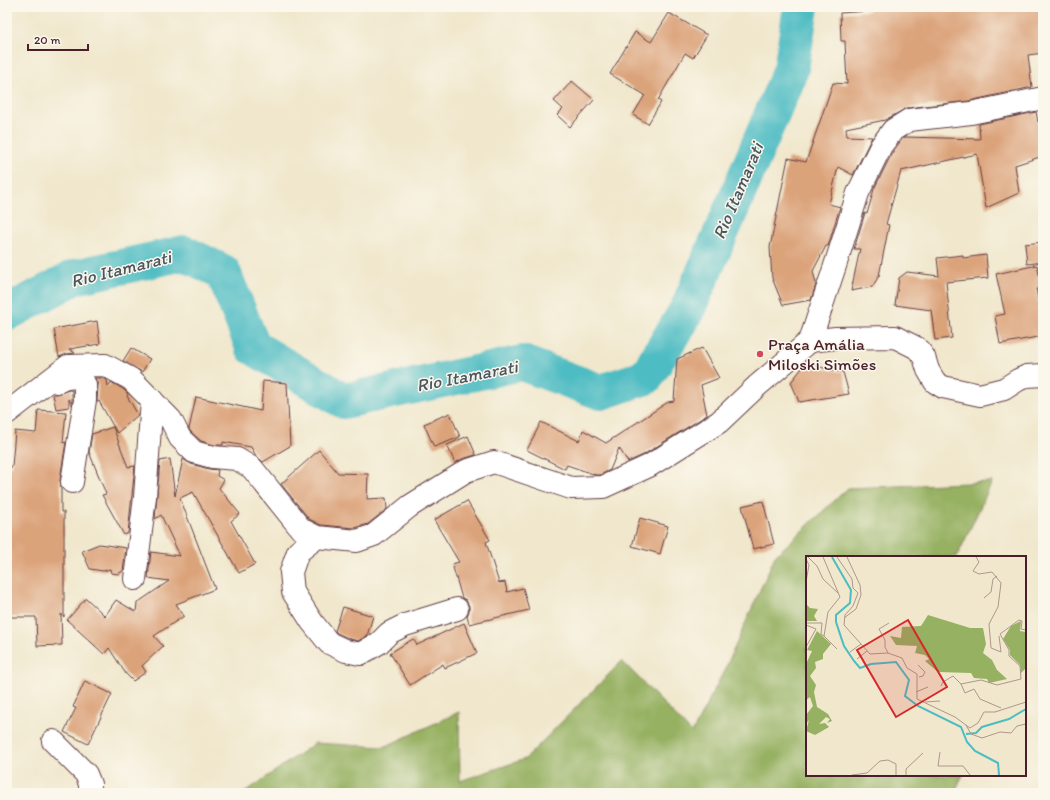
<svg xmlns="http://www.w3.org/2000/svg" width="1050" height="800" font-family="Itim,sans-serif">
<style>
.forest{fill:#96b162;stroke:#706846}
.lines{fill:none;stroke-linecap:round;stroke-linejoin:round}
.river{stroke:#4dbcc3;stroke-width:36}
.building{fill:#dba37a}
.minor-casing{stroke:#633d43;stroke-width:24}
.minor{stroke:#fff;stroke-width:22}
.poi-dot{fill:#d1495b;stroke:#fbf7ec;stroke-width:1.5}
.labels{text-anchor:middle;dominant-baseline:central;stroke-width:3;stroke-linejoin:round;paint-order:stroke}
.poi-label{font-size:17px;fill:#4a1f2b;stroke:#fbf7ec;text-anchor:start}
.water-label{font-size:18px;font-style:italic;fill:#4b5660;stroke:#fbf7ec}
.inset-river{fill:none;stroke:#4dbcc3;stroke-width:2}
.inset-road{fill:none;stroke:#ae978c;stroke-width:1}
.view{fill:#d62828;fill-opacity:0.15;stroke:#d62828;stroke-width:2}
.inset-edge{fill:none;stroke:#4a1f2b;stroke-width:2}
</style>
<rect width="100%" height="100%" fill="#fbf7ec"/>
<filter id="ink" filterUnits="userSpaceOnUse"><feTurbulence type="fractalNoise" baseFrequency=".025" numOctaves="2"/><feDisplacementMap in="SourceGraphic" scale="8" xChannelSelector="R" yChannelSelector="G"/><feConvolveMatrix kernelMatrix="1 2 1 2 8 2 1 2 1" color-interpolation-filters="sRGB"/></filter>
<filter id="wash" filterUnits="userSpaceOnUse"><feTurbulence type="fractalNoise" baseFrequency=".012" numOctaves="4" result="noise"/><feDisplacementMap in="SourceGraphic" scale="16" xChannelSelector="R" yChannelSelector="G"/><feGaussianBlur stdDeviation="0.9" result="paint"/><feColorMatrix in="noise" values="0 0 0 0 0 0 0 0 0 0 0 0 0 0 0 0 0 1.4 0 .05"/><feComposite in="paint" operator="in"/></filter>
<g filter="url(#wash)">
<rect width="100%" height="100%" fill="#f0e7cc"/>
<path class="forest" d="M992,482l-35,75h-150v218h156l-9,18h-710l71,-50 69,4 75,-35 1,69 65,-22 97,-98 70,72 34,-66 49,-111 73,-68z"/>
<g class="lines">
<path class="river" d="M7,313l68,-36 109,-24 39,19 30,75 91,54 178,-38 79,29 45,-15 41,-67 41,-93 63,-148 10,-62"/>
</g>
<g id="blocks">
<g class="building">
<path d="M868,7h175v46l-15,2 4,32 -63,14 -62,7 -22,12 -39,8 1,8 25,1 -19,38 -15,-8 -9,37 11,3 -12,39h-2l-13,25 3,13 -5,16 -28,5 -11,-27 -2,-31 18,-89 18,4 27,-79 14,1 -2,-43h-4l-1,-28 30,-2z"/>
<path d="M669,13l38,22 -14,23 -8,-5 -27,47 3,2 -13,22 -15,-9 12,-20 -35,-21 25,-42 16,10z"/>
<path d="M572,81l22,19 -24,27 -13,-12 6,-6 -9,-8z"/>
<path d="M1036,112l2,10 5,-2v36l-28,9 4,28 -33,15 -9,-54 -76,17 -15,53 3,1 -10,51 -7,11 -21,4 9,-42h-6l11,-36 2,1 7,-25 18,-36 10,-14 3,-2 75,2 -1,-15z"/>
<path d="M1043,242v20l-16,2 -2,-20z"/>
<path d="M963,255v3l23,-3 2,23 -42,4 6,56 -17,2 -4,-30 -36,-5 4,-27 8,-6 32,4 -2,-18z"/>
<path d="M1037,265l5,23 -6,1 7,34v13l-43,8 -5,-28 10,-2 -9,-40z"/>
<path d="M97,321l3,23 -31,5 6,4 -8,1 -8,3 -5,-28z"/>
<path d="M131,348l19,11 -8,13 -19,-11z"/>
<path d="M702,348l17,30 -18,7 6,30 -64,40 -15,7 -9,-14 -9,22 -10,5h-4l-29,-10 -2,4 -38,-19 14,-28 38,19 4,-11 23,13 62,-41 6,-1 3,-42z"/>
<path d="M807,362l22,8 14,2 6,22 -50,8 -8,-20z"/>
<path d="M95,378h7l5,2 1,7 3,-5 12,7 5,5 -1,2 11,19 -21,18 -18,-32 -2,1 1,-17z"/>
<path d="M263,381l24,2 3,63 -27,16 -7,-6 -5,-9 -28,-5v3h-9l-13,-4 -11,-10 -1,-2 7,-32 65,14z"/>
<path d="M69,390h3v15l-3,-6v8l-13,2 -3,-15h4z"/>
<path d="M38,410l28,2 -3,31 3,-1 -6,38 1,8v24h3v105l-3,-3 1,31 -25,1 -1,-29h-29v-150h5l3,-36 21,2z"/>
<path d="M450,413l10,24 -26,10 -10,-23z"/>
<path d="M113,427l15,40 7,-1 -7,67 -4,2 -22,-40 4,-1 -17,-42 3,-18z"/>
<path d="M468,436l8,19 -14,4 -7,4 -8,-18z"/>
<path d="M319,450l19,23 30,1 -1,25 19,-1 1,11 -19,15 -13,4 -34,-3 -12,-6 -28,-35z"/>
<path d="M170,459l5,37 8,-37 8,5 18,5 9,1 -1,6 7,4 -5,8 21,26 -9,7 24,43 -16,9 -46,-81 -13,6 35,91 -39,15 8,12 -30,20 9,10 -21,20 4,6 -13,9 -7,-7 -17,-26 -5,6 -37,-34 19,-22 19,18 11,-16 20,12 1,-9 32,-22 -21,-3 3,-26 29,4 -19,-41 -6,4 5,-58z"/>
<path d="M467,501l23,39 -4,2 13,41 6,-1 2,10 16,-4 6,22 -60,14 -2,-8 2,-5v-5l-3,-6 -4,-2 -10,-34 7,-2 -25,-42z"/>
<path d="M763,501l11,43 -21,5 -11,-43z"/>
<path d="M640,518l28,8 -8,28 -28,-8z"/>
<path d="M99,544l27,4 -3,23 -5,3 -7,-1 -1,-4 -7,2 -13,-2 -8,-18z"/>
<path d="M343,607l30,9 -6,20 -9,5 -8,-2 -13,-6 -2,-2z"/>
<path d="M464,623l13,30 -32,15 -2,-4 -33,21 -20,-32 23,-14 4,6z"/>
<path d="M85,681l27,13 -24,50 -24,-12 12,-24 -3,-1z"/>
</g>
</g>
</g>
<g filter="url(#ink)">
<use href="#blocks" fill-opacity="0" stroke="#633d43" stroke-width="1"/>
<g class="lines">
<g class="minor-casing">
<g id="minor">
<path d="M810,341l25,-75 23,-73 23,-47 12,-16 16,-10 62,-7 72,-15"/>
<path d="M810,341l26,-3 59,-1 22,11 7,9 4,13 7,12 8,5 37,8 24,-6 14,-9 9,-4 16,-1"/>
<path d="M57,382c8,-5 16,-6 25,-3l3,6v15l-13,82"/>
<path d="M7,413l61,-47 37,-1 26,14 40,41 9,18 14,14 18,5 25,2 15,9 49,61 16,8 40,4 17,-6 36,-29 56,-35 28,-9 77,26 32,-1 46,-21 70,-44 38,-36 53,-45"/>
<path d="M317,537l-19,15 -7,20 2,20 19,30 17,21 17,8 14,3 19,-11 10,-10 16,-8 52,-16"/>
<path d="M135,579l10,-82 7,-97"/>
<path d="M53,741l33,33 4,10v9"/>
</g>
</g>
<use href="#minor" class="minor"/>
</g>
</g>
<circle class="poi-dot" cx="760" cy="354" r="4"/>
<g class="labels">
<g class="poi-label">
<text x="768" y="344">Praça Amália<tspan x="768" dy="20">Miloski Simões</tspan></text>
</g>
<g class="water-label">
<text transform="translate(738 191) rotate(-67)">Rio Itamarati</text>
<text transform="translate(121 269) rotate(-14)">Rio Itamarati</text>
<text transform="translate(467 376) rotate(-11)">Rio Itamarati</text>
</g>
</g>
<g transform="translate(806 556)">
<rect width="220" height="220" fill="#f0e7cc"/>
<path d="M0,48l4,4 8,1 -4,7 3,5h-11zM122,59l42,13h13l3,16 -3,9 9,7 5,10 10,9 -18,4 -2,-4 -13,-1 -3,-5 -33,-1 -13,-11 4,-2 -4,-4 -10,-2 2,-7 -21,-1 -6,-9 11,2 1,-11 19,-1zM215,65l-1,10 6,1v36l-5,5 -1,-8 -10,-10v-5l-7,-11 8,-13zM11,75l14,13 -8,10v5l-8,3 1,6 -6,8 6,9 -2,7 3,15 11,7 4,7 -5,2 3,-4 -4,-2 -7,7 6,-1 4,4 -14,8 -9,-4 3,-11 -3,4v-9l7,-9 -3,-9 -4,3v-36l6,-13 -5,-1z" fill="#96b162"/>
<path class="inset-river" d="M26,1l19,33 -1,13 -14,12v7l8,24 10,15 6,7 11,-4 25,-2 13,18 -4,16 13,10 43,21 6,15 8,9 23,12 1,12M160,178l10,-1 6,-6 27,-8 17,-10"/>
<path class="inset-road" d="M2,1l9,9 6,13 16,15M17,1l17,40 -12,15 -4,24 13,13M31,1l15,22 1,9 5,5 -5,13 -8,9 -1,10 26,29 18,-1M170,1l3,5 -6,9 6,3 13,-2 9,11 -3,24 -9,17 2,24 10,4 -2,-16M0,3l3,6 -3,17M178,42l7,-6 2,-13 4,-3M38,62l12,-9 5,-14 -1,-10 -13,-28M0,67h16l-1,11 3,2M0,69l10,4 -10,18M44,96l11,-8M82,97l14,5 5,10 10,6v25l38,18 15,11 8,-5 6,-11h11l31,-10M82,97l-3,-6v-7l-6,-11 10,-6M51,103l10,-8M112,109l7,7 -2,4 -4,1M135,130l2,-4 10,-6 8,8M110,136l12,-5M119,146l15,-1M195,152l-21,-9 -6,-10 -9,4 -4,-9 20,-4 16,5 24,-6 -1,-13 -11,-10v-6l-9,-16 19,-14 3,1 -1,8 5,1M160,169l5,9 11,4 18,-6 11,1 6,-7 9,-2M134,196l-2,14h25l7,9M46,219l15,-2 13,-12 8,-1 8,4v11M100,219v-6l17,-16"/>
<path class="view" d="M102,64l39,67 -51,30 -39,-67z"/>
<rect width="220" height="220" class="inset-edge"/>
</g>
<rect width="1050" height="800" fill="none" stroke="#fbf7ec" stroke-width="24"/>
<path d="M28 44v6h60v-6" fill="none" stroke="#4a1f2b" stroke-width="2"/>
<text x="34" y="44" font-size="12" fill="#4a1f2b" stroke="#fbf7ec" stroke-width="3" paint-order="stroke">20 m</text>
</svg>
